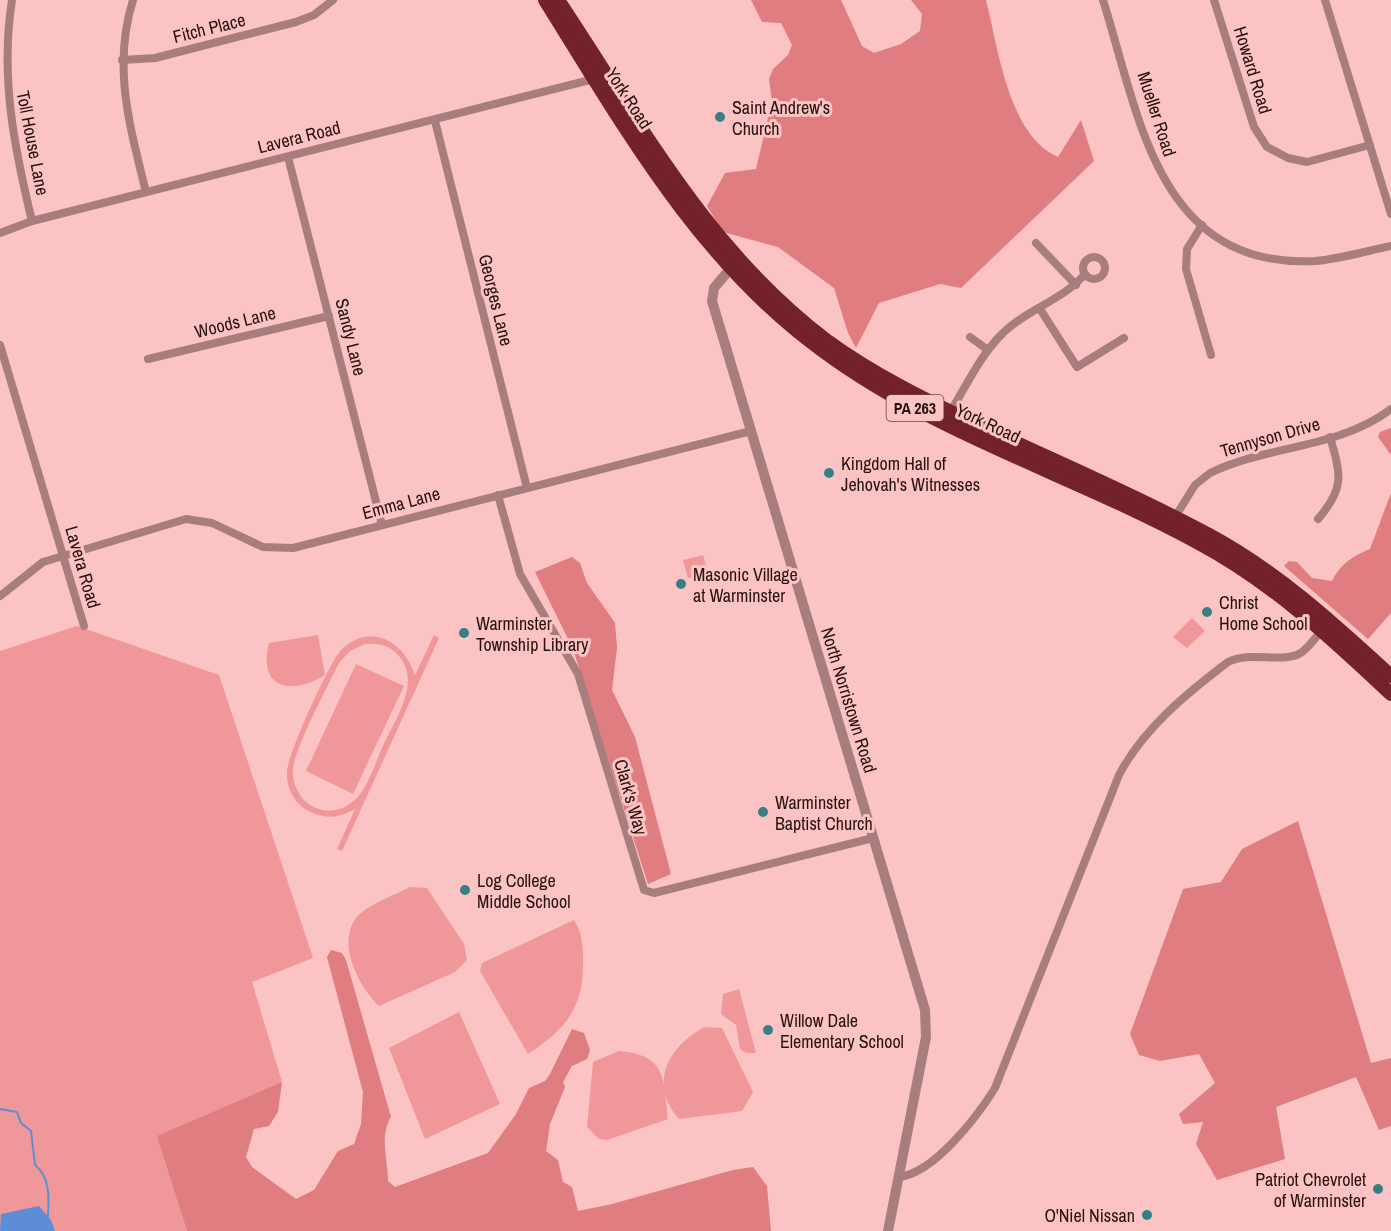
<svg xmlns="http://www.w3.org/2000/svg" width="1391" height="1231" font-family="'Archivo Narrow',sans-serif">
<style>
.green{fill:#f09899;fill-rule:evenodd}
.forest{fill:#df7d80}
.water{fill:#5d8dd6}
.lines{fill:none;stroke-linecap:round;stroke-linejoin:round}
.stream{stroke:#5d8dd6;stroke-width:2}
.minor{stroke:#a87d7d;stroke-width:8}
.tertiary{stroke:#a87d7d;stroke-width:10}
.trunk{stroke:#73212a;stroke-width:14}
.poi-dot{fill:#367f82;stroke:#fbc3c3;stroke-width:2}
.labels{text-anchor:middle;dominant-baseline:central;stroke-width:6;stroke-linejoin:round;paint-order:stroke}
.shield{fill:#fbc3c3;stroke:#684647;stroke-width:1.5}
.shield-label{font-size:16px;font-weight:bold;fill:#291112}
.street-label{font-size:18px;fill:#291112;stroke:#fbc3c3}
.poi-label{font-size:18px;fill:#291112;stroke:#fbc3c3;text-anchor:start}
</style>
<rect width="100%" height="100%" fill="#fbc3c3"/>
<g class="green">
<path d="M703,555l5,18 -20,5 -5,-18z"/>
<path d="M1192,618l13,13 -18,17 -14,-11z"/>
<path d="M77,626l142,49 94,283 -61,24 30,100 -124,54 29,95h-187v-580z"/>
<path d="M318,635l7,40c-32,20 -68,15 -56,-32z"/>
<path d="M434,635l5,3 -97,213 -5,-2 18,-40c-14,8 -28,11 -44,3 -16,-7 -25,-23 -24,-41 1,-17 42,-108 54,-121 30,-29 63,-8 74,25zM365,644c13,-1 24,1 33,11 25,27 -4,66 -16,93 -8,17 -15,44 -31,55 -14,11 -33,10 -46,-2 -9,-9 -13,-20 -12,-33 4,-25 34,-80 46,-105l11,-12z"/>
<path d="M356,664l48,22 -51,108 -47,-23z"/>
<path d="M410,887l17,1 37,56 3,16 -12,12 -76,34c-21,-20 -46,-69 -18,-93 13,-11 34,-18 49,-26z"/>
<path d="M574,920c8,12 9,26 9,40 1,48 -17,69 -55,94l-48,-83 2,-8z"/>
<path d="M739,989l17,64h-10l-6,-4 -4,-24 -15,-11 2,-20z"/>
<path d="M459,1012l41,92 -75,35 -36,-91z"/>
<path d="M705,1027l17,1 31,64 -11,19 -63,8c-31,-35 -11,-73 26,-92z"/>
<path d="M619,1051c49,4 44,29 49,68l-61,21 -8,-1 -12,-12 6,-65z"/>
</g>
<g class="forest">
<path d="M751,0h90l21,46 12,7 27,-9 19,-13 2,-17 -11,-14h75c12,47 22,135 72,157l23,-37 13,41 -133,127 -21,-4 -61,19 -23,45 -8,-15 -14,-45 -56,-41 -55,-15 -16,-26 18,-33 31,-4 16,-68 -3,-22 4,-10 15,-14 4,-10 -11,-22 -19,-1z"/>
<path d="M1391,428v27l-13,-18 2,-5z"/>
<path d="M1391,493v120l-23,26 -84,-73 5,-5 8,1 15,16 20,3c8,-17 21,-25 38,-32z"/>
<path d="M572,557l8,6 7,20 28,40 2,25 -5,42 23,47 36,137 -23,10 -75,-235 -38,-77z"/>
<path d="M1298,821l73,242 20,-5v68l-12,4 -23,-53 -80,30 9,52 -68,21 -21,-36 7,-22 -20,2 -4,-10 36,-31 -16,-29 -39,7 -21,-6 -9,-21 53,-145 38,-7 21,-33z"/>
<path d="M331,950l11,3 4,7 45,157c-12,20 -3,42 -3,64l7,6 93,-34 28,-39 13,-26 16,-7 5,-7 22,-45 12,4 6,17 -3,9 -15,7 -9,16 2,5 -15,37 -4,27 12,9 5,22 9,5 6,24 34,-7 121,-34 20,-3 14,19 4,45h-584l-30,-95 125,-54 -4,30 -9,14 -15,3 -8,28 6,10 44,32 18,-9 24,-39 16,-7 7,-20 2,-32 -36,-135z"/>
</g>
<path class="water" d="M39,1206l12,14 4,11h-55l1,-17z"/>
<g class="lines">
<path class="stream" d="M0,1109l17,3 4,11 10,8 4,34c15,12 14,32 13,51"/>
<g class="minor">
<path d="M12,0c-12,76 2,147 20,221"/>
<path d="M133,0c-21,67 -3,127 13,192"/>
<path d="M1103,0c36,114 54,269 212,261 25,-2 51,-10 76,-15"/>
<path d="M1214,0l40,127 13,20 21,11 19,4 63,-17"/>
<path d="M1325,0l66,214"/>
<path d="M122,60l33,-2 141,-36 18,-7 19,-15"/>
<path d="M435,121l92,367"/>
<path d="M288,157l94,368"/>
<path d="M1202,225l-15,24 -1,20 25,86"/>
<path d="M0,233l32,-12 566,-143"/>
<path d="M1036,243l40,42"/>
<circle cx="1094" cy="268" r="11"/>
<path d="M1040,309l37,58 47,-29"/>
<path d="M970,337l18,13"/>
<path d="M0,345l84,281"/>
<path d="M148,359l181,-43"/>
<path d="M949,414c17,-27 31,-59 54,-81 24,-24 59,-32 82,-59"/>
<path d="M498,495l22,79 58,100 66,216 10,3 219,-55"/>
<path d="M1175,517l20,-32 15,-12c57,-28 129,-24 181,-64"/>
<path d="M1318,519c27,-31 23,-44 12,-82"/>
<path d="M0,596l43,-34 143,-43 26,4 51,24 30,1 458,-117"/>
<path d="M899,1177c35,-4 78,-60 96,-89l124,-313c24,-46 68,-82 109,-113 22,-11 51,1 71,-8 9,-5 17,-17 23,-24"/>
</g>
<path class="tertiary" d="M735,263l-21,25 -2,13 213,709 1,27 -38,194"/>
<g class="trunk">
<path d="M545,0c79,126 154,261 277,350 113,84 252,125 375,192 74,39 133,95 194,152"/>
<path d="M558,0c82,123 148,249 268,340 48,35 101,61 154,86 76,36 155,69 229,109 69,37 125,89 182,141"/>
</g>
</g>
<g class="poi-dot">
<circle cx="720" cy="117" r="6"/>
<circle cx="829" cy="473" r="6"/>
<circle cx="681" cy="584" r="6"/>
<circle cx="1207" cy="612" r="6"/>
<circle cx="464" cy="633" r="6"/>
<circle cx="763" cy="812" r="6"/>
<circle cx="465" cy="890" r="6"/>
<circle cx="768" cy="1030" r="6"/>
<circle cx="1378" cy="1189" r="6"/>
<circle cx="1147" cy="1215" r="6"/>
</g>
<g class="labels">
<rect class="shield" x="886.5" y="395" width="57" height="26" rx="4.5"/>
<g class="shield-label">
<text x="915" y="408">PA 263</text>
</g>
<g class="street-label">
<text transform="translate(209 28) rotate(-14)">Fitch Place</text>
<text transform="translate(1253 70) rotate(73)">Howard Road</text>
<text transform="translate(629 98) rotate(57)">York Road</text>
<text transform="translate(1157 114) rotate(72)">Mueller Road</text>
<text transform="translate(299 137) rotate(-14)">Lavera Road</text>
<text transform="translate(33 143) rotate(79)">Toll House Lane</text>
<text transform="translate(496 300) rotate(76)">Georges Lane</text>
<text transform="translate(235 322) rotate(-14)">Woods Lane</text>
<text transform="translate(351 337) rotate(76)">Sandy Lane</text>
<text transform="translate(988 423) rotate(25)">York Road</text>
<text transform="translate(1270 437) rotate(-16)">Tennyson Drive</text>
<text transform="translate(401 503) rotate(-15)">Emma Lane</text>
<text transform="translate(83 567) rotate(74)">Lavera Road</text>
<text transform="translate(849 700) rotate(73)">North Norristown Road</text>
<text transform="translate(631 797) rotate(74)">Clark's Way</text>
</g>
<g class="poi-label">
<text x="732" y="107">Saint Andrew's<tspan x="732" dy="21">Church</tspan></text>
<text x="841" y="463">Kingdom Hall of<tspan x="841" dy="21">Jehovah's Witnesses</tspan></text>
<text x="693" y="574">Masonic Village<tspan x="693" dy="21">at Warminster</tspan></text>
<text x="1219" y="602">Christ<tspan x="1219" dy="21">Home School</tspan></text>
<text x="476" y="623">Warminster<tspan x="476" dy="21">Township Library</tspan></text>
<text x="775" y="802">Warminster<tspan x="775" dy="21">Baptist Church</tspan></text>
<text x="477" y="880">Log College<tspan x="477" dy="21">Middle School</tspan></text>
<text x="780" y="1020">Willow Dale<tspan x="780" dy="21">Elementary School</tspan></text>
<text x="1366" y="1179" text-anchor="end">Patriot Chevrolet<tspan x="1366" dy="21">of Warminster</tspan></text>
<text x="1135" y="1215" text-anchor="end">O'Niel Nissan</text>
</g>
</g>
</svg>
